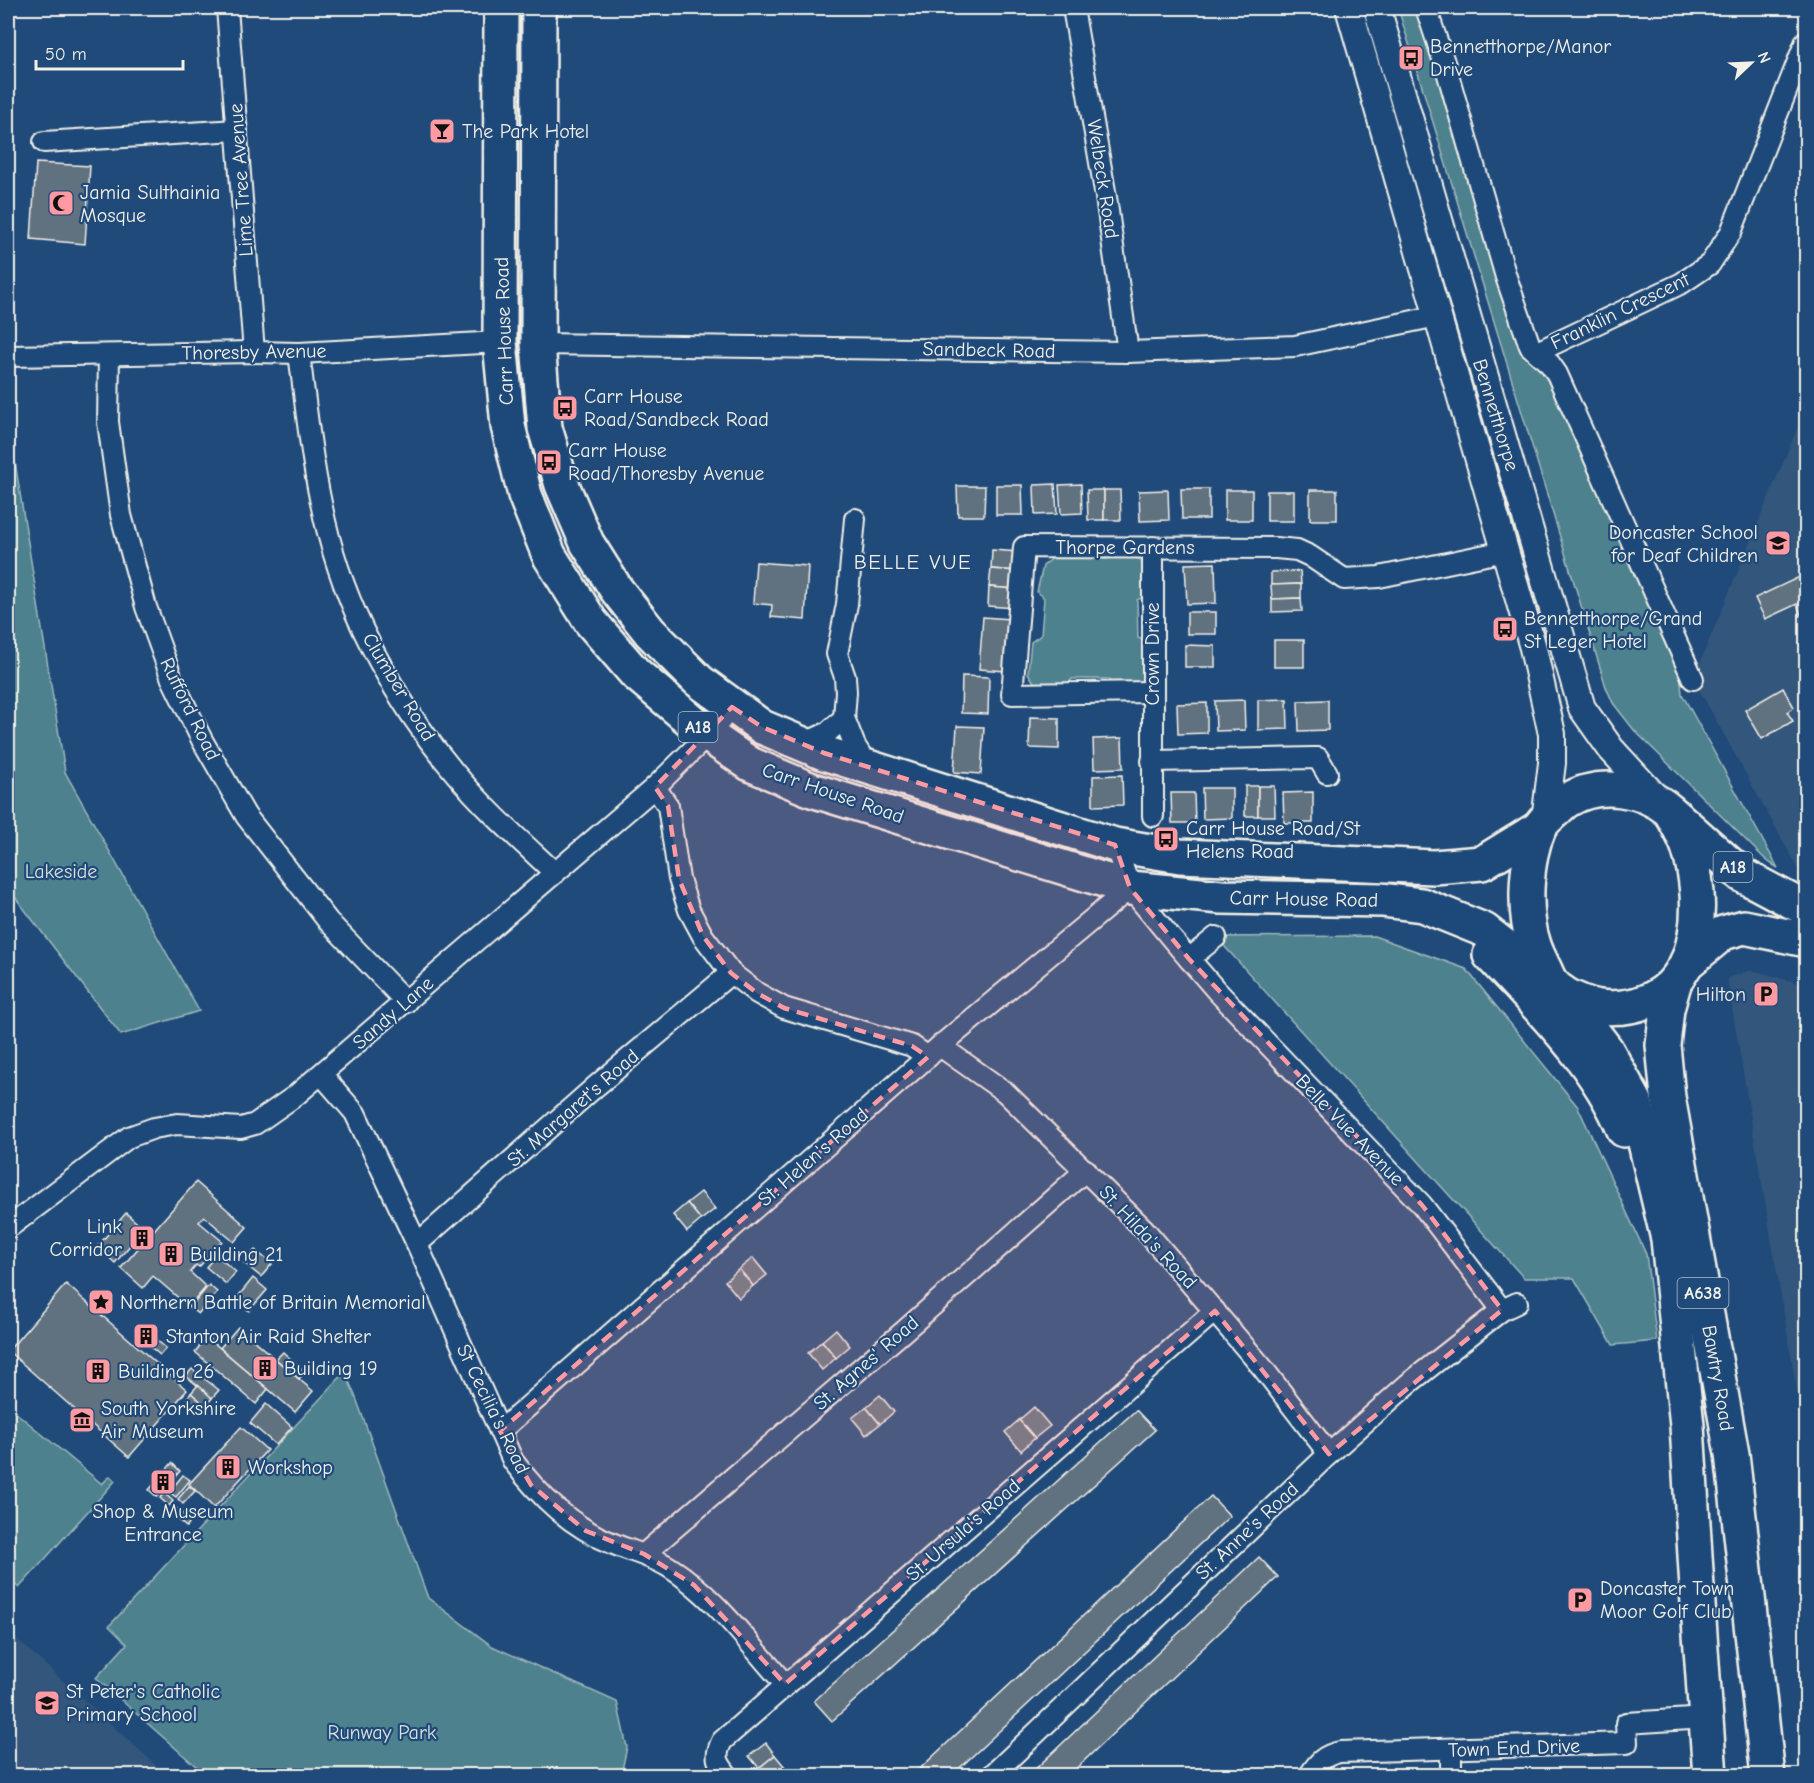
<svg xmlns="http://www.w3.org/2000/svg" width="1814" height="1783" font-family="'Comic Neue',sans-serif">
<style>
.built{fill:#32567c}
.green{fill:#4d818e;stroke:#a0b9bb;stroke-width:1.5}
.building{fill:#607180;stroke:#f4f1e8;stroke-width:1.5}
.lines{fill:none;stroke-linecap:round;stroke-linejoin:round}
.minor-casing{stroke:#f4f1e8;stroke-width:24}
.tertiary-casing{stroke:#f4f1e8;stroke-width:30}
.trunk-casing{stroke:#f4f1e8;stroke-width:38}
.minor{stroke:#1f4a7a;stroke-width:20}
.tertiary{stroke:#1f4a7a;stroke-width:26}
.trunk{stroke:#1f4a7a;stroke-width:33}
.marked{fill:#ff9aa2;fill-opacity:0.2;stroke:#ff9aa2;stroke-width:4.5;stroke-dasharray:12 8;stroke-linejoin:round}
.labels{text-anchor:middle;dominant-baseline:central;stroke-width:4.5;stroke-linejoin:round;paint-order:stroke}
.shield{fill:#1f4a7a;stroke:#b4bfc7;stroke-width:1.5}
.shield-label{font-size:18px;font-weight:bold;fill:#f4f1e8}
.poi-label{font-size:20px;fill:#f4f1e8;stroke:#1f4a7a;text-anchor:start}
.street-label{font-size:20px;fill:#f4f1e8;stroke:#1f4a7a}
.park-label{font-size:20px;fill:#dbe0da;stroke:#1f4a7a}
.neighbourhood-label{font-size:21px;letter-spacing:1.5px;fill:#f4f1e8;stroke:#1f4a7a}
</style>
<rect width="100%" height="100%" fill="#1f4a7a"/>
<filter id="ink" filterUnits="userSpaceOnUse"><feTurbulence type="fractalNoise" baseFrequency=".0167" numOctaves="2"/><feDisplacementMap in="SourceGraphic" scale="12" xChannelSelector="R" yChannelSelector="G"/><feConvolveMatrix kernelMatrix="1 2 1 2 8 2 1 2 1" color-interpolation-filters="sRGB"/></filter>
<g filter="url(#ink)">
<g class="built">
<path d="M1806,407v473l-2,-1 -111,-200z"/>
<path d="M1751,970l55,15v429l-5,1 -74,-437z"/>
<path d="M8,1631l159,144h-159z"/>
</g>
<g class="green">
<path d="M1398,8h19l84,286 26,61 19,14 134,302 2,23 96,174 -11,-7 -133,-131 -21,-27 -7,-16z"/>
<path d="M8,462h7l50,310 134,239 -78,24 -113,-147z"/>
<path d="M1063,550l5,7 40,2 5,-7 20,2 12,11 1,31 -9,4 1,38 10,4v36l-6,8 -26,2 -7,-9h-37l-7,8h-28l-9,-14 3,-31 10,-7 3,-37 -7,-6 6,-26z"/>
<path d="M1374,936l92,33 112,138 68,147 11,87 -44,4 -39,-67h-50l-308,-341z"/>
<path d="M345,1372l11,26 72,200 64,48 125,56 10,45 -6,28h-415l-110,-97 31,-34 -18,-18z"/>
<path d="M8,1406l94,78 8,-8 5,5 -96,107 -11,-10z"/>
</g>
<g class="building">
<path d="M36,163l54,3 -5,78 -54,-5z"/>
<path d="M1055,484l2,30 -22,1 -1,-30z"/>
<path d="M1081,484l1,29 -21,1 -2,-29z"/>
<path d="M996,485h26l1,30h-27z"/>
<path d="M957,486h28l-1,30h-26z"/>
<path d="M1181,489h28v30h-27z"/>
<path d="M1087,490h17v30h-16z"/>
<path d="M1104,490h16l1,30h-17z"/>
<path d="M1168,490l1,30 -29,1 -1,-30z"/>
<rect x="1225" y="490" width="27" height="30"/>
<rect x="1310" y="490" width="27" height="30"/>
<rect x="1267" y="491" width="27" height="30"/>
<path d="M992,550l27,2 -2,19 -26,-2z"/>
<path d="M756,562l52,4 -3,54 -34,-3 1,-12 -19,-2z"/>
<path d="M1215,563l1,40 -29,1 -2,-40z"/>
<path d="M991,569l26,2 -1,18 -27,-2z"/>
<path d="M1300,571l1,13 -30,1v-13z"/>
<path d="M1806,574v39l-5,2 -4,-11 -32,15 -10,-21z"/>
<path d="M1301,584v14l-29,1 -1,-14z"/>
<path d="M989,587l27,2 -1,19 -27,-2z"/>
<path d="M1301,598l1,13 -30,1v-13z"/>
<rect x="1187" y="612" width="29" height="22"/>
<path d="M983,617l27,2 -4,52 -27,-2z"/>
<rect x="1274" y="640" width="30" height="27"/>
<path d="M1185,645l30,1v21h-30z"/>
<path d="M962,676l27,1 -1,37 -27,-1z"/>
<path d="M1783,688l11,19 -7,5 6,9 -31,18 -17,-29z"/>
<path d="M1287,699l1,30 -30,1v-30z"/>
<path d="M1244,700l1,30 -29,1 -1,-30z"/>
<path d="M1328,700v30l-29,1 -1,-30z"/>
<path d="M1207,703v30l-29,1 -1,-30z"/>
<path d="M1030,717l29,1v31l-30,-1z"/>
<path d="M957,726l27,1 -3,47 -27,-2z"/>
<path d="M1122,738l1,30 -29,1 -1,-30z"/>
<path d="M1122,775l1,30 -30,1v-30z"/>
<rect x="1245" y="786" width="13" height="30"/>
<path d="M1258,786h16l1,30h-17z"/>
<path d="M1202,788h30v30l-29,1z"/>
<path d="M1313,792v31h-29l-1,-30z"/>
<path d="M1171,793h23l1,30h-23z"/>
<path d="M196,1182l51,45 -13,15 -30,-26 -5,6 23,19 -23,26 -3,-2 -6,7 16,15 -17,20 -36,-31 -10,12 -22,-20z"/>
<path d="M701,1192l14,17 -14,11 -14,-17z"/>
<path d="M687,1203l14,17 -14,12 -14,-17z"/>
<path d="M126,1213l18,16 -29,34 -18,-16z"/>
<path d="M142,1232l6,5 -7,7 -5,-5z"/>
<path d="M255,1250l17,14 -11,13 -17,-14z"/>
<path d="M216,1255l20,17 -10,12 -20,-17z"/>
<path d="M753,1258l14,17 -14,11 -14,-17z"/>
<path d="M739,1269l14,17 -14,12 -14,-17z"/>
<path d="M253,1278l14,12 -18,21 -13,-12z"/>
<path d="M66,1284l121,106 -58,67 -121,-106z"/>
<path d="M209,1285l8,7 -19,22 -8,-6z"/>
<path d="M238,1327l75,64 -18,21 -75,-64z"/>
<path d="M836,1329l14,17 -14,12 -14,-17z"/>
<path d="M207,1337l61,52 -12,15 -61,-52z"/>
<path d="M154,1338l12,10 -6,7 -12,-10z"/>
<path d="M822,1341l14,17 -14,12 -14,-17z"/>
<path d="M283,1352l22,20 -6,7 -23,-20z"/>
<path d="M192,1369l27,21 -7,8 -26,-22z"/>
<path d="M198,1385l14,13 -6,8 -15,-13z"/>
<path d="M191,1393l15,13 -4,4 -15,-12z"/>
<path d="M880,1395l14,17 -14,12 -14,-17z"/>
<path d="M266,1404l26,23 -16,18 -26,-22z"/>
<path d="M866,1407l14,17 -14,11 -14,-17z"/>
<path d="M1034,1407l16,19 -15,12 -16,-18z"/>
<path d="M1136,1410l19,20 -323,291 -18,-20z"/>
<path d="M1019,1420l16,18 -14,13 -16,-19z"/>
<path d="M241,1427l26,23 -53,58 -25,-24z"/>
<path d="M172,1463l8,8 -23,26 -8,-7z"/>
<path d="M183,1475l7,5 -14,17 -7,-5z"/>
<path d="M189,1486l6,5 -12,13 -5,-5z"/>
<path d="M164,1493l9,8 -4,5 -9,-8z"/>
<path d="M1211,1496l19,20 -279,260h-39z"/>
<path d="M175,1507l16,14 -5,6 -16,-15z"/>
<path d="M1259,1557l19,20 -210,199h-40z"/>
<path d="M766,1743l9,12 -16,13 -10,-12z"/>
<path d="M775,1755l10,12 -10,9h-11l-5,-8z"/>
</g>
<g class="lines">
<g class="minor-casing">
<g id="minor">
<path d="M227,8l27,344"/>
<path d="M1073,8l33,189 22,155"/>
<path d="M1426,8l21,63 59,206 24,69 20,18 7,10 136,305"/>
<path d="M44,142l193,-12"/>
<path d="M538,344l590,8 167,-6 142,-30"/>
<path d="M1537,352l145,-69 28,-19 21,-32 75,-191"/>
<path d="M299,353c8,62 14,124 30,184 22,84 70,170 126,236 30,36 66,68 100,100"/>
<path d="M109,355l-1,67 13,93 25,92 26,72 30,61 44,76 82,105 78,81"/>
<path d="M8,356l246,-4 45,1 201,-11"/>
<path d="M855,519l-8,85 -10,50 8,23 1,15 -2,26 11,28 13,20"/>
<path d="M1153,547v269"/>
<path d="M1152,692l-140,2 12,-147 252,1 21,2 13,6 34,23 35,-2 126,-26"/>
<path d="M803,744l24,-11 17,-15"/>
<path d="M1152,761l161,-3h5l9,15"/>
<path d="M655,787l13,19 11,73 10,31 14,26 28,37 26,20 27,15 128,38 16,11"/>
<path d="M1115,845l15,43 41,50 45,52 206,215 80,105"/>
<path d="M1189,959l27,-22"/>
<path d="M940,1046l65,46 139,137 118,138 67,87"/>
<path d="M322,1075l33,38 62,131 96,217c27,36 58,66 101,83 19,8 37,12 55,23 46,29 80,77 116,117"/>
<path d="M8,1228l121,-91 25,-9 23,-4 64,4 14,-4 40,-28 360,-309 53,-52 24,-28"/>
<path d="M417,1244l178,-157 136,-114"/>
<path d="M500,1431l440,-385 190,-158"/>
<path d="M644,1554l260,-223 182,-161"/>
<path d="M1451,1750v26"/>
<path d="M728,1776c-11,-14 -14,-19 -6,-35l493,-430"/>
<path d="M991,1776l338,-322 79,-70 94,-74 15,-7"/>
<path d="M1309,1776c9,-14 15,-21 31,-24l287,-9 -1,-20 80,-5"/>
</g>
</g>
<g class="tertiary-casing">
<g id="tertiary">
<path d="M1349,8l184,640 19,86v29l-7,57"/>
<path d="M1377,8l205,700 29,41 47,51"/>
</g>
</g>
<g class="trunk-casing">
<g id="trunk">
<path d="M501,8l-1,334 8,84 17,69 24,60 42,67 44,51 73,62 42,29 62,26 318,98 91,9 161,3 40,5 62,25 67,52"/>
<path d="M539,8l-1,336 7,84 17,57 25,58 29,46 34,43 49,49 63,46 62,26 291,92 65,11 254,11 48,-4 57,-35"/>
<path d="M1670,811c6,11 14,24 18,36 17,52 16,134 -44,155 -18,7 -44,8 -62,0 -11,-4 -23,-10 -31,-20 -3,-4 -5,-11 -8,-16 -3,-7 -7,-14 -9,-21 -11,-32 -9,-85 5,-116 3,-7 9,-12 15,-17 4,-4 9,-9 14,-12 31,-19 75,-12 102,11l72,64 64,34"/>
<path d="M1490,955c49,53 106,107 134,175"/>
<path d="M1687,963l36,-30 21,-6 62,13"/>
<path d="M1674,984l-7,25 -4,36 5,52 64,357 36,322"/>
<path d="M1562,992l44,57 29,52 33,138 19,187 12,194 11,156"/>
</g>
</g>
<use href="#minor" class="minor"/>
<use href="#tertiary" class="tertiary"/>
<use href="#trunk" class="trunk"/>
</g>
</g>
<path class="marked" d="M732,707l30,20 62,26 291,92 15,43 59,71 233,246 80,105 -173,144 -114,-143 -430,373 -91,-99 -50,-31 -58,-23 -55,-46 -31,-54 428,-374 -16,-11 -128,-38 -27,-15 -26,-20 -28,-37 -24,-57 -11,-73 -13,-19z"/>
<defs>
<g id="bus-square" transform="scale(1.35)"><rect x="-9" y="-9" width="18" height="18" rx="4" fill="#ff9aa2" stroke="#1f4a7a"/><path d="M-5-6H5V4H4V6H2V4H-2V6H-4V4H-5ZM-3.5-4V0h7V-4ZM-3.5 1.2v1.5H-2V1.2ZM2 1.2v1.5H3.5V1.2Z" fill="#111"/></g>
<g id="bar-square" transform="scale(1.35)"><rect x="-9" y="-9" width="18" height="18" rx="4" fill="#ff9aa2" stroke="#1f4a7a"/><path d="M-6-5H6L.8 .8V4.5H3.5V6h-7V4.5H-.8V.8Z" fill="#111"/></g>
<g id="mosque-square" transform="scale(1.35)"><rect x="-9" y="-9" width="18" height="18" rx="4" fill="#ff9aa2" stroke="#1f4a7a"/><path d="M3.5-4.9A6 6 0 1 0 3.5 4.9A5 5 0 1 1 3.5-4.9Z" fill="#111"/></g>
<g id="school-square" transform="scale(1.35)"><rect x="-9" y="-9" width="18" height="18" rx="4" fill="#ff9aa2" stroke="#1f4a7a"/><path d="M0-5L7-2L0 1L-7-2ZM-4 1L0 2.5L4 1V4Q0 6-4 4Z" fill="#111"/></g>
<g id="parking-square" transform="scale(1.35)"><rect x="-9" y="-9" width="18" height="18" rx="4" fill="#ff9aa2" stroke="#1f4a7a"/><path d="M-3.5-5.5H1a3.5 3.5 0 0 1 0 7H-1V5.5H-3.5ZM-1-3.4V-.6H.8a1.4 1.4 0 0 0 0-2.8Z" fill="#111"/></g>
<g id="building-square" transform="scale(1.35)"><rect x="-9" y="-9" width="18" height="18" rx="4" fill="#ff9aa2" stroke="#1f4a7a"/><path d="M-4-6H4V6H1V3H-1V6H-4ZM-2.5-4.3h1.7v1.8h-1.7ZM.8-4.3h1.7v1.8H.8ZM-2.5-1h1.7V.8h-1.7ZM.8-1h1.7V.8H.8Z" fill="#111"/></g>
<g id="sight-square" transform="scale(1.35)"><rect x="-9" y="-9" width="18" height="18" rx="4" fill="#ff9aa2" stroke="#1f4a7a"/><path d="M0-6L1.8-2.2L6-1.7L2.9 1.2L3.7 5.4L0 3.3L-3.7 5.4L-2.9 1.2L-6-1.7L-1.8-2.2Z" fill="#111"/></g>
<g id="museum-square" transform="scale(1.35)"><rect x="-9" y="-9" width="18" height="18" rx="4" fill="#ff9aa2" stroke="#1f4a7a"/><path d="M0-6L6-3V-2H-6V-3ZM-5-1h2V3h-2ZM-1-1h2V3h-2ZM3-1h2V3H3ZM-6 4H6V6H-6Z" fill="#111"/></g>
</defs>
<g fill-rule="evenodd">
<use href="#bus-square" x="1411" y="58"/>
<use href="#bar-square" x="442" y="131"/>
<use href="#mosque-square" x="61" y="203"/>
<use href="#bus-square" x="565" y="408"/>
<use href="#bus-square" x="549" y="462"/>
<use href="#school-square" x="1778" y="543"/>
<use href="#bus-square" x="1505" y="629"/>
<use href="#bus-square" x="1166" y="839"/>
<use href="#parking-square" x="1766" y="994"/>
<use href="#building-square" x="142" y="1238"/>
<use href="#building-square" x="171" y="1254"/>
<use href="#sight-square" x="101" y="1302"/>
<use href="#building-square" x="146" y="1336"/>
<use href="#building-square" x="265" y="1368"/>
<use href="#building-square" x="98" y="1371"/>
<use href="#museum-square" x="82" y="1420"/>
<use href="#building-square" x="228" y="1467"/>
<use href="#building-square" x="163" y="1482"/>
<use href="#parking-square" x="1580" y="1600"/>
<use href="#school-square" x="47" y="1703"/>
</g>
<g class="labels">
<g class="shield">
<rect x="678.5" y="712" width="39" height="30" rx="4.5"/>
<rect x="1713.5" y="852" width="39" height="30" rx="4.5"/>
<rect x="1677.5" y="1278" width="51" height="30" rx="4.5"/>
</g>
<g class="shield-label">
<text x="698" y="727">A18</text>
<text x="1733" y="867">A18</text>
<text x="1703" y="1293">A638</text>
</g>
<g class="poi-label">
<text x="1430" y="46">Bennetthorpe/Manor<tspan x="1430" dy="23">Drive</tspan></text>
<text x="462" y="131">The Park Hotel</text>
<text x="80" y="192">Jamia Sulthainia<tspan x="80" dy="23">Mosque</tspan></text>
<text x="584" y="396">Carr House<tspan x="584" dy="23">Road/Sandbeck Road</tspan></text>
<text x="568" y="450">Carr House<tspan x="568" dy="23">Road/Thoresby Avenue</tspan></text>
<text x="1758" y="532" text-anchor="end">Doncaster School<tspan x="1758" dy="23">for Deaf Children</tspan></text>
<text x="1524" y="618">Bennetthorpe/Grand<tspan x="1524" dy="23">St Leger Hotel</tspan></text>
<text x="1186" y="828">Carr House Road/St<tspan x="1186" dy="23">Helens Road</tspan></text>
<text x="1746" y="994" text-anchor="end">Hilton</text>
<text x="122" y="1226" text-anchor="end">Link<tspan x="122" dy="23">Corridor</tspan></text>
<text x="190" y="1254">Building 21</text>
<text x="120" y="1302">Northern Battle of Britain Memorial</text>
<text x="166" y="1336">Stanton Air Raid Shelter</text>
<text x="284" y="1368">Building 19</text>
<text x="118" y="1371">Building 26</text>
<text x="101" y="1408">South Yorkshire<tspan x="101" dy="23">Air Museum</tspan></text>
<text x="248" y="1467">Workshop</text>
<text x="163" y="1511" text-anchor="middle">Shop &amp; Museum<tspan x="163" dy="23">Entrance</tspan></text>
<text x="1600" y="1588">Doncaster Town<tspan x="1600" dy="23">Moor Golf Club</tspan></text>
<text x="66" y="1691">St Peter's Catholic<tspan x="66" dy="23">Primary School</tspan></text>
</g>
<g class="street-label">
<text transform="translate(1103 179) rotate(81)">Welbeck Road</text>
<text transform="translate(241 180) rotate(-94)">Lime Tree Avenue</text>
<text transform="translate(1620 311) rotate(-26)">Franklin Crescent</text>
<text transform="translate(504 331) rotate(-92)">Carr House Road</text>
<text transform="translate(989 350) rotate(1)">Sandbeck Road</text>
<text transform="translate(254 352) rotate(-1)">Thoresby Avenue</text>
<text transform="translate(1496 415) rotate(73)">Bennetthorpe</text>
<text x="1125" y="547">Thorpe Gardens</text>
<text transform="translate(1152 654) rotate(-90)">Crown Drive</text>
<text transform="translate(399 687) rotate(59)">Clumber Road</text>
<text transform="translate(190 709) rotate(64)">Rufford Road</text>
<text transform="translate(833 793) rotate(19)">Carr House Road</text>
<text transform="translate(1304 899) rotate(1)">Carr House Road</text>
<text transform="translate(393 1013) rotate(-41)">Sandy Lane</text>
<text transform="translate(573 1108) rotate(-41)">St. Margaret's Road</text>
<text transform="translate(1350 1130) rotate(46)">Belle Vue Avenue</text>
<text transform="translate(813 1157) rotate(-41)">St. Helen's Road</text>
<text transform="translate(1148 1237) rotate(47)">St. Hilda's Road</text>
<text transform="translate(866 1363) rotate(-41)">St. Agnes' Road</text>
<text transform="translate(1718 1378) rotate(80)">Bawtry Road</text>
<text transform="translate(493 1409) rotate(64)">St Cecilia's Road</text>
<text transform="translate(963 1530) rotate(-41)">St. Ursula's Road</text>
<text transform="translate(1247 1531) rotate(-43)">St. Anne's Road</text>
<text transform="translate(1514 1748) rotate(-2)">Town End Drive</text>
</g>
<g class="park-label">
<text x="61" y="871">Lakeside</text>
<text x="382" y="1732">Runway Park</text>
</g>
<g class="neighbourhood-label">
<text x="913" y="562">BELLE VUE</text>
</g>
</g>
<rect width="1814" height="1783" fill="none" stroke="#1f4a7a" stroke-width="30"/>
<rect x="15" y="15" width="1784" height="1753" fill="none" stroke="#f4f1e8" stroke-width="2" filter="url(#ink)"/>
<g transform="translate(1751 63) rotate(67)" stroke="#1f4a7a" stroke-width="4.5" paint-order="stroke">
<path d="M0-4.5L10 22L0 15L-10 22Z" fill="#f4f1e8"/>
<text y="-9" font-size="16" font-weight="bold" text-anchor="middle" fill="#f4f1e8">N</text>
</g>
<path d="M36 60v9h147v-9" fill="none" stroke="#f4f1e8" stroke-width="3"/>
<text x="45" y="60" font-size="18" fill="#f4f1e8" stroke="#1f4a7a" stroke-width="4.5" paint-order="stroke">50 m</text>
</svg>
